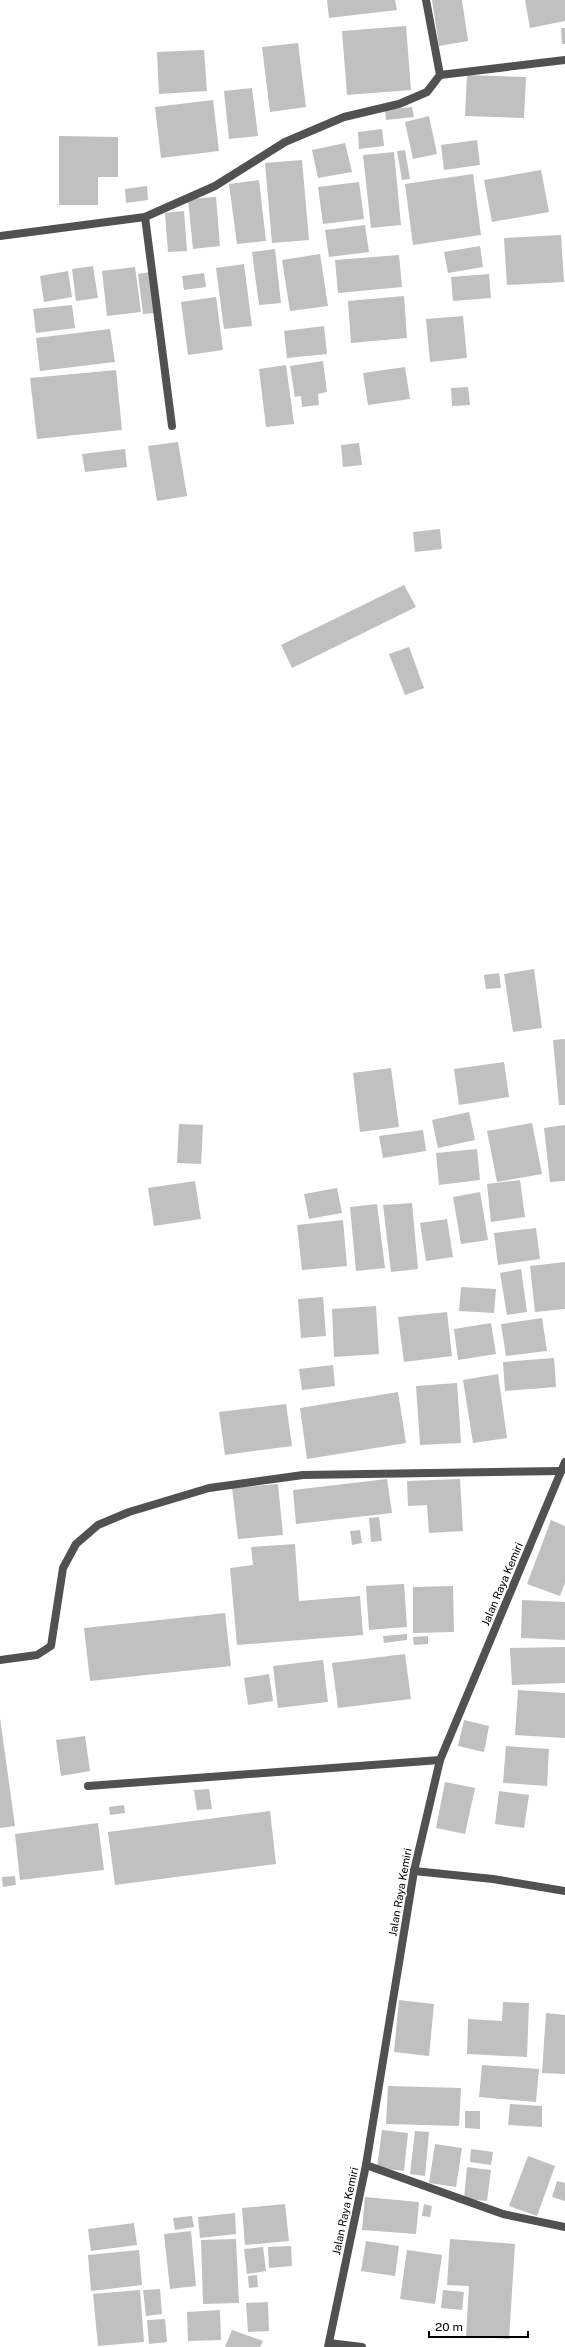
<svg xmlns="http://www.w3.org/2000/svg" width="565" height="2347" font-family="'Public Sans',sans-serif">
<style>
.building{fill:#c0c0c0}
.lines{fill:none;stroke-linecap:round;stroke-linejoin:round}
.service{stroke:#515151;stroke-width:8}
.minor{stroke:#515151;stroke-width:8}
.tertiary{stroke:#515151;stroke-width:8}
.labels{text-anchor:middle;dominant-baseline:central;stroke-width:3;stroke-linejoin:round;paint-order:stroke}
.street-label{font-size:11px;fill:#000;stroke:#fff}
</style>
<rect width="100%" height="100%" fill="#fff"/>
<g class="building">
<path d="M327,0h68l2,10 -68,8z"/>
<path d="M432,0h30l6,41 -29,5z"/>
<path d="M525,0h40v21l-35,7z"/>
<path d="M406,26l5,64 -64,5 -5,-64z"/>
<path d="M561,28h4v16h-3z"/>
<path d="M298,43l8,64 -36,5 -8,-65z"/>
<path d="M204,50l3,41 -48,3 -2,-42z"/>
<path d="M467,75l59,2 -2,41 -59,-2z"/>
<path d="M252,88l6,48 -29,3 -5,-48z"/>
<path d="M213,100l6,51 -58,7 -6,-51z"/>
<path d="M412,107l2,10 -28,3 -1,-10z"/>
<path d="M429,116l8,38 -24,5 -8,-37z"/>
<path d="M382,129l2,17 -25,3 -1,-17z"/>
<path d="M59,136l59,1v40h-20v28h-39z"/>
<path d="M477,140l3,25 -36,5 -3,-25z"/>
<path d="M345,143l7,29 -34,6 -6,-28z"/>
<path d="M405,150l5,29 -8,1 -5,-29z"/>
<path d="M394,152l7,73 -30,3 -8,-73z"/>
<path d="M302,160l7,80 -37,3 -7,-80z"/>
<path d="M541,170l8,42 -57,10 -8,-42z"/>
<path d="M473,174l8,61 -68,10 -8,-61z"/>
<path d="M259,180l7,61 -29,3 -8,-60z"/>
<path d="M359,182l5,37 -41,5 -5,-37z"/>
<path d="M147,186l1,14 -22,3 -1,-14z"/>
<path d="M216,197l4,49 -27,3 -5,-50z"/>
<path d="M184,211l3,40 -19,1 -3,-39z"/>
<path d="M365,225l4,27 -40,5 -4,-27z"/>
<path d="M561,235l3,47 -57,3 -3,-47z"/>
<path d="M480,246l3,21 -35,6 -4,-21z"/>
<path d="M275,249l6,54 -22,2 -7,-53z"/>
<path d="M320,254l8,52 -38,5 -8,-51z"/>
<path d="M399,255l3,32 -64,6 -3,-33z"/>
<path d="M244,264l8,62 -28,3 -8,-61z"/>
<path d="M93,266l5,32 -22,3 -4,-32z"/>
<path d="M135,267l6,45 -34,4 -5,-45z"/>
<path d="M68,271l4,26 -28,5 -4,-26z"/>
<path d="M151,272l5,41 -13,1 -5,-40z"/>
<path d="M204,273l2,14 -22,3 -2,-14z"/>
<path d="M489,274l2,24 -38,3 -2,-24z"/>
<path d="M404,296l3,42 -56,5 -3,-42z"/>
<path d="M216,297l7,53 -35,5 -7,-53z"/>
<path d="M72,305l3,23 -39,5 -3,-24z"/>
<path d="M463,316l4,42 -37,4 -4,-43z"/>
<path d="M324,326l3,28 -40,4 -3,-27z"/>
<path d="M110,329l5,33 -75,9 -4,-33z"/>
<path d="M323,361l4,31 -9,2 1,11 -17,2 -1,-11 -6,1 -5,-31z"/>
<path d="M286,365l8,59 -28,3 -7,-58z"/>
<path d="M405,367l5,32 -42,6 -5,-32z"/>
<path d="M116,370l6,60 -85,9 -7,-61z"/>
<path d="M468,387l2,18 -18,1 -1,-18z"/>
<path d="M178,442l9,54 -30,5 -9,-55z"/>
<path d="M359,443l3,22 -19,2 -2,-22z"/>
<path d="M125,449l2,18 -42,5 -3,-18z"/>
<path d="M440,529l2,20 -27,3 -2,-20z"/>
<path d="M404,585l12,22 -124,61 -11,-23z"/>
<path d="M409,647l15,41 -19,7 -16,-41z"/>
<path d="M534,969l8,59 -29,4 -9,-58z"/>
<path d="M499,973l2,15 -15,1 -2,-14z"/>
<path d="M565,1039v66h-6l-6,-65z"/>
<path d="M504,1062l5,35 -50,8 -5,-36z"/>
<path d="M391,1068l8,59 -39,5 -7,-59z"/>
<path d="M469,1112l6,28 -37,8 -6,-28z"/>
<path d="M532,1123l10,51 -45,8 -10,-51z"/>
<path d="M179,1124l24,1 -2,39 -24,-1z"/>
<path d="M565,1125v56l-15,1 -6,-54z"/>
<path d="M423,1130l3,21 -43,7 -4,-22z"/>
<path d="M477,1149l3,31 -41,5 -3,-32z"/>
<path d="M520,1180l5,37 -34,5 -4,-38z"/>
<path d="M195,1181l6,38 -47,7 -6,-38z"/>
<path d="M337,1188l5,25 -33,6 -5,-25z"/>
<path d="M480,1192l8,48 -27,4 -8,-47z"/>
<path d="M412,1203l6,66 -27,3 -8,-67z"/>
<path d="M377,1204l8,64 -29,3 -6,-64z"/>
<path d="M447,1219l6,38 -27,4 -6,-38z"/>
<path d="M343,1220l4,46 -45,4 -5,-45z"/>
<path d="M536,1228l4,31 -42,6 -4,-32z"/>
<path d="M565,1262v47l-30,3 -5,-46z"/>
<path d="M521,1269l6,43 -20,3 -7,-42z"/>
<path d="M461,1287l35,2 -2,24 -35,-2z"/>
<path d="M323,1297l3,39 -25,2 -3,-39z"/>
<path d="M376,1306l3,48 -45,3 -2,-48z"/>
<path d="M447,1312l5,44 -48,6 -6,-45z"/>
<path d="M542,1318l5,33 -41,5 -5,-32z"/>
<path d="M491,1323l5,31 -38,6 -4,-31z"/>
<path d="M554,1358l2,29 -51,4 -2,-29z"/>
<path d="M333,1365l2,21 -33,4 -3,-21z"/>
<path d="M498,1374l9,64 -34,5 -10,-63z"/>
<path d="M457,1383l4,60 -41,2 -4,-59z"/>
<path d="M398,1392l8,51 -99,16 -7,-51z"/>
<path d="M286,1404l6,42 -67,9 -6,-43z"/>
<path d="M387,1479l5,34 -96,11 -3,-34z"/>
<path d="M460,1479l3,52 -34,2 -2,-28 -19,1 -1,-25z"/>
<path d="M278,1484l5,51 -45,4 -6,-51z"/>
<path d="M379,1517l3,24 -11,1 -2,-24z"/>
<path d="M551,1520l14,6v57l-5,13 -33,-12z"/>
<path d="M360,1530l2,13 -10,2 -2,-14z"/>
<path d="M295,1544l4,57 61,-5 3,39 -126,10 -7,-77 23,-3 -2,-18z"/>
<path d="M404,1584l3,43 -38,3 -3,-44z"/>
<path d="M453,1586l1,46 -41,1v-46z"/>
<path d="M522,1600l43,2v38l-44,-2z"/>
<path d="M225,1613l6,53 -141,15 -6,-53z"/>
<path d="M407,1634v6l-23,3 -1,-7z"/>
<path d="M428,1636v8l-14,1 -1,-8z"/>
<path d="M565,1647v36l-53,2 -2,-37z"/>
<path d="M405,1654l6,45 -73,9 -6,-45z"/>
<path d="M323,1660l5,42 -50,6 -5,-42z"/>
<path d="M269,1674l4,27 -25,4 -4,-27z"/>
<path d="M518,1690l47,3v45l-50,-3z"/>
<path d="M0,1718l15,108 -15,2z"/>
<path d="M464,1720l25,6 -5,26 -26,-6z"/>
<path d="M85,1736l5,35 -29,5 -5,-36z"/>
<path d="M506,1746l43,3 -2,37 -44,-3z"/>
<path d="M445,1782l30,6 -10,46 -29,-6z"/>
<path d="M209,1789l3,20 -15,1 -3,-20z"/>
<path d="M499,1791l30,4 -5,33 -29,-4z"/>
<path d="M124,1805l1,8 -15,2 -1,-8z"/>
<path d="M270,1811l6,53 -161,21 -7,-53z"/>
<path d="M98,1823l6,47 -84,10 -5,-46z"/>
<path d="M15,1876l1,9 -13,2 -1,-10z"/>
<path d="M399,2000l35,4 -5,52 -35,-4z"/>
<path d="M503,2002l26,1 -2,54 -60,-3 1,-35 34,2z"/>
<path d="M546,2013l19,2v59l-23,-1z"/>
<path d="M482,2065l57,4 -3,33 -57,-5z"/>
<path d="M388,2086l73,2 -2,38 -73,-2z"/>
<path d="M510,2104l32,2v21l-34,-2z"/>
<path d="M465,2111h15v18l-15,-1z"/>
<path d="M382,2130l26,3 -4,38 -27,-3z"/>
<path d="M415,2131l14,1 -4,44 -15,-2z"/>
<path d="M435,2144l27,4 -6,39 -27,-4z"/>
<path d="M471,2149l22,3 -2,13 -21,-3z"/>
<path d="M528,2156l27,10 -18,50 -28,-10z"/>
<path d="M467,2167l24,3 -4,31 -23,-2z"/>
<path d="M557,2181l8,2v18l-13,-4z"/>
<path d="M365,2197l54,5 -3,32 -54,-4z"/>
<path d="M285,2204l4,37 -44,4 -3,-37z"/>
<path d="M424,2204l8,2 -2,11 -8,-1z"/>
<path d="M235,2213l1,21 -36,4 -2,-21z"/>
<path d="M192,2216l2,11 -19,3 -2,-12z"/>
<path d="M134,2223l3,22 -46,6 -3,-22z"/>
<path d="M191,2231l5,55 -26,3 -6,-55z"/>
<path d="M236,2239l3,64 -36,1 -2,-64z"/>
<path d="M450,2239l65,5 -6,95 -43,-3 3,-50 -22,-1z"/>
<path d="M366,2241l33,5 -4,30 -34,-5z"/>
<path d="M291,2246l1,20 -23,2 -1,-21z"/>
<path d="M263,2247l3,24 -19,3 -3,-25z"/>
<path d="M139,2250l3,35 -51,6 -3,-36z"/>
<path d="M407,2250l35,5 -7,49 -35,-5z"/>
<path d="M257,2275l1,12 -9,1 -1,-12z"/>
<path d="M160,2289l2,25 -16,2 -3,-26z"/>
<path d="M140,2290l4,52 -46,4 -5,-52z"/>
<path d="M443,2290l21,2 -2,18 -21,-2z"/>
<path d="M268,2302l1,29 -21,1 -2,-29z"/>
<path d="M220,2310l1,30 -33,1 -1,-29z"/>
<path d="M165,2319l2,23 -18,2 -2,-24z"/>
<path d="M232,2330l31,11 -3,6h-35z"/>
</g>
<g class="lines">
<path class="service" d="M88,1786l352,-26"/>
<g class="minor">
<path d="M440,75l125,-15"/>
<path d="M145,217l27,209"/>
<path d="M0,236l145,-19 70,-31 70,-44 59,-25 55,-13 28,-12 13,-17 -14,-75"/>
<path d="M0,1660l37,-5 14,-9 12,-78 13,-24 22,-19 31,-13 80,-24 94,-13 258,-4"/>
<path d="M414,1871l79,8 72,12"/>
<path d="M366,2165l137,49 62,13"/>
<path d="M329,2343l33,4"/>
</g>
<path class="tertiary" d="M328,2347l38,-182 48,-294 26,-111 125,-298"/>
</g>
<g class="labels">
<g class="street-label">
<text transform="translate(502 1584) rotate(-67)">Jalan Raya Kemiri</text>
<text transform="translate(400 1892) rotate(-80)">Jalan Raya Kemiri</text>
<text transform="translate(345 2211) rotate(-78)">Jalan Raya Kemiri</text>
</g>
</g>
<path d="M429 2331v6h99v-6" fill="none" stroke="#000000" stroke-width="2"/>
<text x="435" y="2331" font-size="12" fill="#000000" stroke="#ffffff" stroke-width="3" paint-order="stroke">20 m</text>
</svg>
